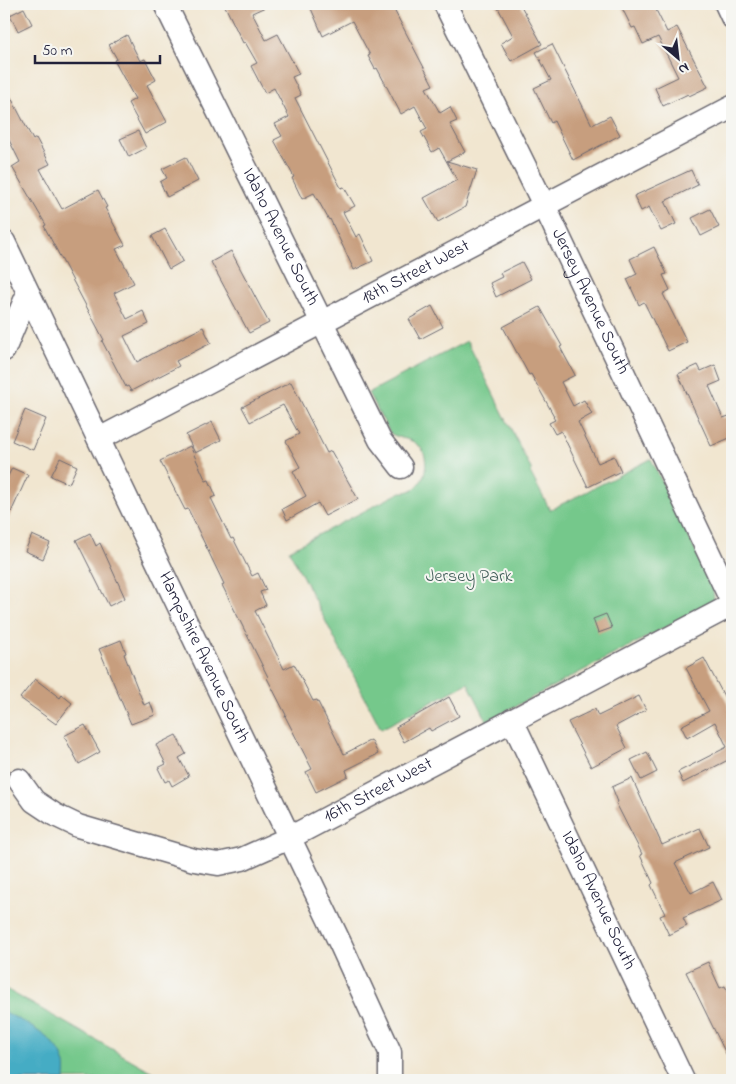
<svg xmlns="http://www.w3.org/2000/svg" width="736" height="1084" font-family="'Indie Flower',sans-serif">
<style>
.green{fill:#75c88b;stroke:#4c7563}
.water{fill:#45acc4;stroke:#346780}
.building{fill:#c79e7e}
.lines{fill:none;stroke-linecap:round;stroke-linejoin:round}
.minor-casing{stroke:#6a676f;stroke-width:25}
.minor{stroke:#fff;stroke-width:22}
.labels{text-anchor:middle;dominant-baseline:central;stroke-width:4;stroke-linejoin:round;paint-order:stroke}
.street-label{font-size:18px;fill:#22223b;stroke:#f6f6f2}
.park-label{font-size:18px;fill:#3f5c57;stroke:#f6f6f2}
</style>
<rect width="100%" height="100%" fill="#f6f6f2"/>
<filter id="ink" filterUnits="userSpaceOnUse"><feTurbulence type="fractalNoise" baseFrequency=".02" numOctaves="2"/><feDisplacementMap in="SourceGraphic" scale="10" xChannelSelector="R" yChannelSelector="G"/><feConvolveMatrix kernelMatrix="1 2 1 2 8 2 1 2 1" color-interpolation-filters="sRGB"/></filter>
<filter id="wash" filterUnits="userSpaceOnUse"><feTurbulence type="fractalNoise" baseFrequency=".0096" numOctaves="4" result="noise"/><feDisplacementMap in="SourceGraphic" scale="20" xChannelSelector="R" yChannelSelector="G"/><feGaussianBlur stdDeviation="1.12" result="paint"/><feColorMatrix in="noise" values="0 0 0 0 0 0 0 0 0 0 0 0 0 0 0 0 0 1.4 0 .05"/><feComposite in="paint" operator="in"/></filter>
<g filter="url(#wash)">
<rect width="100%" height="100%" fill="#f1e6d0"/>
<g class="green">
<path d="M467,341l65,130 -2,1 20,38 101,-51 62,128 1,12 -4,5 -223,117 -19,-38 -87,46 -92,-179 112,-58c22,2 31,-29 20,-44 -9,-11 -21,-8 -31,-15l-22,-40z"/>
<path d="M4,988l161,91 -161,1z"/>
</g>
<path class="water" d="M4,1011c21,13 54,26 61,53 1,5 0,11 0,16h-61z"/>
<g id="blocks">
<g class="building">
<path d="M224,4h48l-20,9 14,27 12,-6 21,40 -7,3 9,18 -6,3 46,90 3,-1 11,19 -12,6 13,25 4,-3 13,27 -19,9 -24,-51 -1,1 -15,-27 -12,6 -10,-21 2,-1 -20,-37 8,-4 -7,-12 14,-7 -15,-29 -9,5 -14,-27 6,-3 -12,-21 -2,1z"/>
<path d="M309,4h82l42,81 -7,3 14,25 10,-6 7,14 -7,3 15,28 -18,9 30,9 -12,37 -27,15 -14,-24 33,-18 -18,-32 -7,4 -11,-20 6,-3 -12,-23 -14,8 -24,-46 -2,1 -7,-13 2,-1 -18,-34 -29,15z"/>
<path d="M496,4h24l22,40 -31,17 -10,-18 12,-7z"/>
<path d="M620,4h33l14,28 10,-5 31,60 -19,9 -1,-2 -25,12 -8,-18 23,-11 -20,-40 -15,7 -8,-17 -3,1z"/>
<path d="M24,8l8,16 -14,7 -8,-16z"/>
<path d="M127,35l13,26 5,-2 11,21 -9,5 20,37 -22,12 -17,-31 7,-4 -21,-39 3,-1 -8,-14z"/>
<path d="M552,44l40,81 18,-9 10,19 -47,25 -19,-39 -3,2 -17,-35 17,-8 -15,-28z"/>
<path d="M4,84l29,56 3,-2 14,26 -10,5 22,40 36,-19 9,17 -2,1 20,37 -9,4 18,34 -20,10 13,26 16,-8 6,13 -25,12 13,26 66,-35 8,16 -35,18 3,5 -48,25 -3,-5 -2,1 -24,-46 2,-1 -60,-114 2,-1 -34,-58 8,-5 -12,-24 -4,2z"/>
<path d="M138,131l8,17 -17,9 -9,-18z"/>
<path d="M186,157l12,24 -31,16 -7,-15 7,-4 -5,-9z"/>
<path d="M691,170l7,15 -33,16 11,23 -15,7 -12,-24 -8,4 -7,-15z"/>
<path d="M710,209l9,18 -18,9 -9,-18z"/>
<path d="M165,229l18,32 -14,8 -17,-33z"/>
<path d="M654,247l13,27 -4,1 7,15 -7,4 24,48 -19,9 -24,-49 -5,3 -12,-26 10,-5 -7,-15z"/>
<path d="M231,251l38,72 -20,10 -38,-71z"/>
<path d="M522,262l9,17 -35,18 -6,-14 12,-6 -2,-4z"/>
<path d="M432,306l11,21 -23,12 -11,-20z"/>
<path d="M540,307l22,39 -2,1 15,28 -14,7 12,24 11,-6 8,14 -14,8 20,41 16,-7 7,15 -33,16 -27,-56 -6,3 -6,-11 6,-3 -2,-3 1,-1 -23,-42 -2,1 -26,-48z"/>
<path d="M698,365l3,6 14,-6 6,16 -12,5 14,32 9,-3v22l-21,9 -33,-72z"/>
<path d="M291,382l36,71 4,-2 27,48 -33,17 -7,-13 -31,17 -5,-11 24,-13 -13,-25 7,-4 -14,-26 13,-7 -16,-29 -33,17 -8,-15z"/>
<path d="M25,410l21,9 -13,31 -21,-9z"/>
<path d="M212,422l9,18 -26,13 -9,-18z"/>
<path d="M190,446l16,35 3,-1 7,16 -5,2 20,41 2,-1 19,38 6,-3 8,17 -6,2 6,13 -11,6 29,58 10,-5 19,37 4,-1 27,54 27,-14 7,14 -32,16 2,6 -32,16 -10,-20 6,-3 -27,-53 1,-1 -19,-37 1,-1 -46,-92 2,-1 -36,-75 -3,1 -25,-49z"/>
<path d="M60,458l17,8 -8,18 -18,-8z"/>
<path d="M12,468l16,7 -24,53v-54l4,2z"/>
<path d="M90,533l6,13 4,-3 25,55 -16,8 -33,-66z"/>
<path d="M32,535l18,8 -7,16 -18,-8z"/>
<path d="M606,614l6,14 -14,5 -5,-14z"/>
<path d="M121,640l5,13 -2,1 20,51 6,-3 5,13 -24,9 -32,-75z"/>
<path d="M704,658l22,42 6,16v42l-49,25 -5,-11 49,-25 -12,-25 -28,16 -6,-12 28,-15 -23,-43z"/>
<path d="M35,679l25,19 2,-3 10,8 -16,21 -36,-26z"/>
<path d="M639,696l7,14 -30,16 11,22 -36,19 -23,-45 27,-13 3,7z"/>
<path d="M449,697l10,19 -28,15 -2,-3 -25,14 -8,-15z"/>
<path d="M85,725l15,27 -21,12 -15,-28z"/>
<path d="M176,735l10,19 -7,4 10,18 -17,10 -3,-6 -4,2 -7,-14 8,-4 -10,-19z"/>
<path d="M647,752l10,20 -16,8 -10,-20z"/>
<path d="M632,778l30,67 38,-17 9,19 -34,16 16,30 22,-11 9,18 -39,18 4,8 -18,9 -9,-19 5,-2 -14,-29 2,-2 -13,-28 2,-1 -26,-51 2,-1 -6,-15z"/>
<path d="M708,962l12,26 5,-2 7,13v67l-46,-94z"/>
</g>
</g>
</g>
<g filter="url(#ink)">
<use href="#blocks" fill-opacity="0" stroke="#6a676f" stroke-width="1"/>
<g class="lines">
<g class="minor-casing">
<g id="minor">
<path id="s1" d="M165,4l215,436 21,27"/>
<path id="s2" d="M445,4l99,201 188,397"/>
<path d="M726,4l6,13"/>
<path id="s3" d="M4,242l337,703 49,107v26"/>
<path d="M4,350l24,-57"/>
<path id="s4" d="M99,439l633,-332"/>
<path id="s5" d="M512,720l171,360"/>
<path id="s6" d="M19,780l15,21 21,14 23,11 116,34 24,4 24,-5 47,-21 443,-233"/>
</g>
</g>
<use href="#minor" class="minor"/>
</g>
</g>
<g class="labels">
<g class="street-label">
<text stroke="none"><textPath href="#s1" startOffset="260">Idaho Avenue South</textPath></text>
<text stroke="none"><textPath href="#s4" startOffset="358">18th Street West</textPath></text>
<text stroke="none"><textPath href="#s2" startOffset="331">Jersey Avenue South</textPath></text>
<text stroke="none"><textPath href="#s3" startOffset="461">Hampshire Avenue South</textPath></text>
<text stroke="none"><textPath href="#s6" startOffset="399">16th Street West</textPath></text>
<text stroke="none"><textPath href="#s5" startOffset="200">Idaho Avenue South</textPath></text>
</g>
<g class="park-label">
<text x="469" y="577">Jersey Park</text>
</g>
</g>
<rect width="736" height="1084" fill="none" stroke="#f6f6f2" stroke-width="20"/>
<g transform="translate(678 58) rotate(152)" stroke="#f6f6f2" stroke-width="4" paint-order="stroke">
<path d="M0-4L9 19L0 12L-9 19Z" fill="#22223b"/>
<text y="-8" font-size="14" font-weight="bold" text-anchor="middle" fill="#22223b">N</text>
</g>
<path d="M35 55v8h125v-8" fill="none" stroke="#22223b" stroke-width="2.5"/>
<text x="42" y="55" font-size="15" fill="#22223b" stroke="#f6f6f2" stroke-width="4" paint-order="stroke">50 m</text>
</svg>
